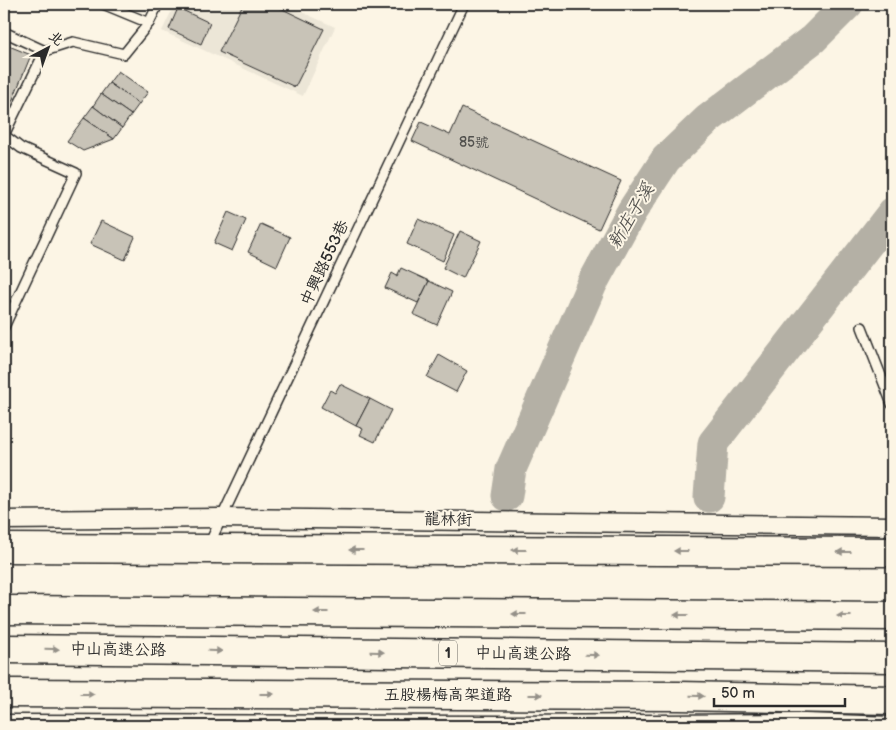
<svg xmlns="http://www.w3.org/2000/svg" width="896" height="730" font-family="'Balsamiq Sans','LXGW WenKai TC',sans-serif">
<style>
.built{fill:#ece6d7}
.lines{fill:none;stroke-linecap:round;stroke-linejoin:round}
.river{stroke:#b4b0a5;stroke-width:31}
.building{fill:#c8c3b7;stroke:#2b2b2b}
.lane-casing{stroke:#2b2b2b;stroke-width:12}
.street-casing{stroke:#2b2b2b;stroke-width:21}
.highway-casing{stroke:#2b2b2b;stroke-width:31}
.lane{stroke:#fcf5e5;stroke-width:9}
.street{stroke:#fcf5e5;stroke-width:18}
.highway{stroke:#fcf5e5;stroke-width:28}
.oneway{fill:#949088}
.labels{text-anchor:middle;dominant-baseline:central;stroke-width:4;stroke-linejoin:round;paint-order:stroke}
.number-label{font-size:14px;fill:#52514e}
.shield{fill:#fcf5e5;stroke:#6a6863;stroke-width:1}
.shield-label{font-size:15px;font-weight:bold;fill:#2b2b2b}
.street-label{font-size:16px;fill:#2b2b2b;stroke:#fcf5e5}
.water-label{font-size:18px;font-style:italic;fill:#545350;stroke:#fcf5e5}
</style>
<rect width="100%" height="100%" fill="#fcf5e5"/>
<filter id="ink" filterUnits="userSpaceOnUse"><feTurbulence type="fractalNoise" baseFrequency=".02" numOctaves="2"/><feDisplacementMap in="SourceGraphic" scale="10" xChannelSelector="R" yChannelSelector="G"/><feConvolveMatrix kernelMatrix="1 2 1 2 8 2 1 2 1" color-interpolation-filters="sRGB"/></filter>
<g filter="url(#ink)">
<path class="built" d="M175,4h109l51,23 -32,69 -141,-65z"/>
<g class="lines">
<g class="river">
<path d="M507,496l4,-27 81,-185 40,-73 34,-52 42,-40 105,-80 35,-35"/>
<path d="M709,497l4,-54 179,-230"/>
</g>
</g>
<g class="building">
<path d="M243,4h29l52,25 -29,58 -76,-35z"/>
<path d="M178,8l32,15 -9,21 -32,-15z"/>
<path d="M4,44l27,11 -27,66z"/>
<path d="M118,71l30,21 -9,12 -30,-21z"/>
<path d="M109,83l30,21 -8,11 -30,-21z"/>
<path d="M101,94l30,21 -9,13 -29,-22z"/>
<path d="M93,106l29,22 -8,11 -30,-21z"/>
<path d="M462,108l159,73 -22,48 -187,-88 9,-19 29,13z"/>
<path d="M84,118l30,21 -31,12 -16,-10z"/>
<path d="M228,212l18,8 -14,31 -18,-8z"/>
<path d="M418,219l36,16 -11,26 -36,-17z"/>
<path d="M101,221l34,16 -10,23 -35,-16z"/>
<path d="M261,224l29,13 -13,29 -29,-14z"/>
<path d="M460,231l21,10 -18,37 -20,-10z"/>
<path d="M401,268l28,13 -11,22 -33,-15 7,-15 5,3z"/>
<path d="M429,281l23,11 -15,33 -24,-11z"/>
<path d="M439,355l28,16 -11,21 -29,-15z"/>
<path d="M340,384l30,15 -14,27 -35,-19 9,-17 5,3z"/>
<path d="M370,399l21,11 -16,32 -15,-7 3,-6 -7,-3z"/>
</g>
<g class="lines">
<g class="lane-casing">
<g id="lane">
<path d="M103,4l46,19"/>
<path d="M4,32l41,19"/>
<path d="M4,327l72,-154 -55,-25 -17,-13 41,-84 28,-9 51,12 25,-31 9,-19"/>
<path d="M862,327l30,77"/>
<path d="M213,536l251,-532"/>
</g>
</g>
<g class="street-casing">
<g id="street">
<path d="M4,520l217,-2 671,8"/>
<path d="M4,724l502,1 299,-2 87,3"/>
</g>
</g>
<g class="highway-casing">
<g id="highway">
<path d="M4,548l888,4"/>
<path d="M4,610l888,6"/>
<path d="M4,649l888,9"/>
<path d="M4,693l675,3 213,4"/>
</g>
</g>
<use href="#lane" class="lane"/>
<use href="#street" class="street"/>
<use href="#highway" class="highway"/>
</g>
<defs><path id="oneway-solid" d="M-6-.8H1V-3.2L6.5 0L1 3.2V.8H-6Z" transform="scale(1.25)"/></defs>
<g class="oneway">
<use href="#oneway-solid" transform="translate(356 550) rotate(-180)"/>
<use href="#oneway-solid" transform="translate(519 550) rotate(-180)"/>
<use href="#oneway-solid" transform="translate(681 551) rotate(-180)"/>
<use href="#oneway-solid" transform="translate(844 552) rotate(-180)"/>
<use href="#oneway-solid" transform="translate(321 612) rotate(-180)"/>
<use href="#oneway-solid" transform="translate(519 614) rotate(-180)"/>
<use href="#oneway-solid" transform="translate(681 615) rotate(-180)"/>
<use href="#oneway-solid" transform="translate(844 616) rotate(-180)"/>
<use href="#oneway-solid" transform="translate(52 649) rotate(1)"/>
<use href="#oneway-solid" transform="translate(215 651) rotate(1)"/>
<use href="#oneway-solid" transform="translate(377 652) rotate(1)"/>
<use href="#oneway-solid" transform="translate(592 655) rotate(1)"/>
<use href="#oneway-solid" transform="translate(87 694)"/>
<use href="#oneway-solid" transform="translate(267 694)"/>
<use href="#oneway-solid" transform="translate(535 695)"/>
<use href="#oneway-solid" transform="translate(697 696) rotate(1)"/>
</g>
</g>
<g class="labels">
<g class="number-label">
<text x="474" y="142">85號</text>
</g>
<rect class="shield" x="439" y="640.5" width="18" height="25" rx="4"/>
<g class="shield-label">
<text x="448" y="653">1</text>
</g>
<g class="street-label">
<text transform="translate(325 263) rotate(-65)">中興路553巷</text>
<text transform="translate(448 520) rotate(1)">龍林街</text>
<text transform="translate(118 650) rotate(1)">中山高速公路</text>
<text transform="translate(523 654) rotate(1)">中山高速公路</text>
<text x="448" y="695">五股楊梅高架道路</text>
</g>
<g class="water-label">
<text transform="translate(631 216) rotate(-59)">新庄子溪</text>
</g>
</g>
<rect width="896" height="730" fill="none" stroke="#fcf5e5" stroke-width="20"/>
<rect x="10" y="10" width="876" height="710" fill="none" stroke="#2b2b2b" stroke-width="2" filter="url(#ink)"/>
<g transform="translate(48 48) rotate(41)" stroke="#fcf5e5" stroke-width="4" paint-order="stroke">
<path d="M0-4L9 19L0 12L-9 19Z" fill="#2b2b2b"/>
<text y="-8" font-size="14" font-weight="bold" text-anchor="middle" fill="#2b2b2b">北</text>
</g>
<path d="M714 698v8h131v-8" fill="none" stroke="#2b2b2b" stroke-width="2.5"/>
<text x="721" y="698" font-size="15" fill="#2b2b2b" stroke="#fcf5e5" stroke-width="4" paint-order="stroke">50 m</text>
</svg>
